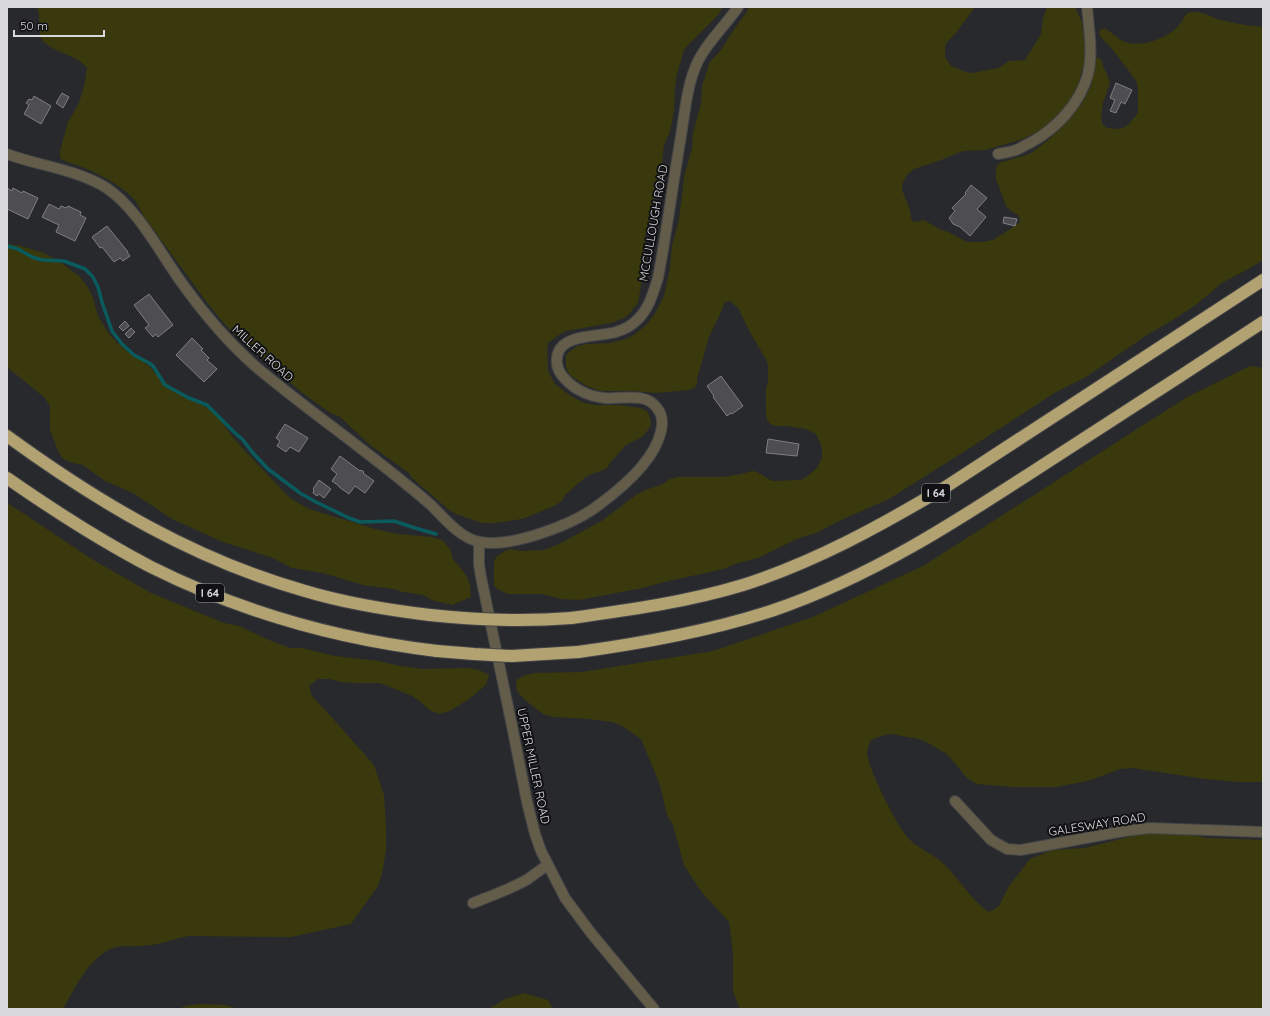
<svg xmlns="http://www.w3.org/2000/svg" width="1270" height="1016" font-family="Quicksand,sans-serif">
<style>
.green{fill:#39390d}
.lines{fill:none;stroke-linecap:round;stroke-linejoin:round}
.stream{stroke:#0a5b5e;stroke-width:3.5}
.building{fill:#4e4e52;stroke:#7e7e83}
.minor-casing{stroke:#444548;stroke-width:12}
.highway-casing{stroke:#444548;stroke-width:14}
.minor{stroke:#635c49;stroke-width:10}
.highway{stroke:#b3a271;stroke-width:12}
.highway-bridge-casing{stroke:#444548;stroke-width:14;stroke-linecap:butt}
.highway-bridge{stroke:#b3a271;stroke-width:12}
.labels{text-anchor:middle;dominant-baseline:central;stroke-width:4;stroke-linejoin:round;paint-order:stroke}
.shield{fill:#111113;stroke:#9d9d9f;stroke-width:1}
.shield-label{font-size:11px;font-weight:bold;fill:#d9d9db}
.street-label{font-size:12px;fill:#d9d9db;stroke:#111113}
</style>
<rect width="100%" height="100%" fill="#28292c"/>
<g class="green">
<path d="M37,7h686l-5,8 -30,30 -4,5 -7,24 -2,14 -1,23 -4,21 -6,13 -4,35 -9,28 -2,14 -4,13 -1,32 -6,36 -9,11 -5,4 -13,5 -45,8 -7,4 -11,8 -1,8 1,20 7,13 16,12 13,7 13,2h22l21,3 7,3 3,6 1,8 -3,5 -5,6 -18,10 -14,16 -5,7 -19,7 -22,19 -3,6 -6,4 -21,9 -13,5 -27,4h-13l-26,-9 -7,-4 -37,-32 -3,-5 -39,-28 -31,-29 -7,-2 -31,-22 -66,-57 -13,-14 -17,-21 -62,-85c-2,-4 -4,-8 -6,-12 -10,-15 -40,-30 -57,-37 -7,-2 -13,-3 -20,-8v-7l8,-29 11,-19 6,-21 2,-14c-11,-14 -33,-15 -44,-27 -7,-8 -1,-24 -6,-34z"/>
<path d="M749,7h226l-19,26 -8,8 -3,5v11l6,9 15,6 5,1 28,-5 10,-7 16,-1 16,-26 2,-16 4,-11h28l7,15 2,16 1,23 -7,24 -8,16 -13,16 -21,16 -16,7 -35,10 -22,1 -22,9 -27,9 -7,6 -5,10v5l7,17 2,10 2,5 11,-2 15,9 9,3 19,10h16l10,-2 19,-12 8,-6 -1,-6 -9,-6 -4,-4 -10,-27v-11l3,-5 27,-8 5,-2 16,-12 11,-10 11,-15 12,-11 10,-19 2,-19 3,-10 5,2 3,10 3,5 3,9 -7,20 -2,16 2,6 4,3 11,1 5,-1 5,-3 10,-12v-26l-2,-6 -10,-14 -14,-18 -12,-13 -1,-5 5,-3c8,4 13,11 21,14 15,6 45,-4 55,-18 4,-5 4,-11 12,-12 12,-1 18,5 29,8 12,3 29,6 42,7v233l-13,8 -28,15 -25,21 -24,16 -26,15 -61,42 -30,15 -83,54 -84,53 -50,22 -21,11 -21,7 -39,19 -23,6 -11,5 -60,13 -21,6 -64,12 -17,-1 -21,-5h-33l-11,-5 -3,-4v-23l2,-5 9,-6 5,-2 11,2 23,-1 15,-6 44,-24 33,-25 9,-5 16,-5 9,-6 8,-2h45l18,-3 11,-3 5,1 15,9 28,-1 5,-2 12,-10 5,-10v-7l-1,-6 -5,-11 -10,-5 -20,-3h-11l-5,-2 -3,-4 -1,-5v-27l2,-7v-14l-1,-6 -15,-25 -14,-28 -8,-7 -5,1 -4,10 -12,25 -12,42v5l-3,4 -5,2 -33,3 -21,-2h-35l-15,-6 -14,-9 -3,-4 -2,-6v-11l8,-7 4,-2 10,-2 22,-1 15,-4 9,-4 13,-11 7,-9 10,-19 6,-28 2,-22 7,-26 4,-32 1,-12 8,-27 1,-16 8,-30 1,-17 8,-24 11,-12 11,-18 14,-19z"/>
<path d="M7,244l14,2 23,7 19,11 17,13 7,9 5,9 6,21 11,18 8,9 31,22 7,8 16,14 38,22 9,8 13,18 14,16 45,47 19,11 66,20 23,5 34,3 10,3 8,9 3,10 13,16 4,10 1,12 -19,8 -20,-5 -9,-5 -20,-3 -10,-3 -30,-4 -40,-12 -31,-5 -19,-10 -50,-16 -51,-23 -39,-26 -28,-12 -22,-16 -10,-2 -10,-4 -5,-8 -8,-21v-24l-5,-8 -38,-31z"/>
<path d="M1250,366l13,2v414h-25l-33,-3 -73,-11 -12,1 -29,11 -34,7h-46l-34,-3 -10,-6 -20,-24 -19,-11 -9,-4 -28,-5 -10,2 -10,4c-1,4 -4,8 -4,12 0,15 30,74 41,86 8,10 28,17 37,27 15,15 26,35 44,47l10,-6 10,-20 21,-27 22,-9 33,-2 51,-13 18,-2 32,1 22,4 55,2v169h-523l-7,-18v-37l-4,-32 -29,-32 -16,-25 -11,-40 -6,-10 -7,-30 -19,-46 -19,-13 -10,-4 -23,-3 -36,-2 -10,-3 -18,-14 -8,-9 -1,-11 10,-5 11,-2 45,-1 131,-21 100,-34 110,-51 264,-169z"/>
<path d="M7,503l19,12 64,43 61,35 73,30 15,3 30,14 21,8h12l33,8 44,5 21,5 23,3 45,-1 11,2 10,5 -3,10 -17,14 -19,12 -11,3 -10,-4 -8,-8 -9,-6 -32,-13h-26l-12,-1 -12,-3h-12l-9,7 3,10 23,25 39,44 10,30 2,32v23l-4,24 -4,12 -27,38 -60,13 -102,-1c-13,2 -26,8 -39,9 -10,2 -28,0 -37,3 -24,9 -38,40 -50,61h-56z"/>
<path d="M524,993l24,7 5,9h-64l16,-10z"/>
<path d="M198,1004l27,1 14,4h-60l6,-3z"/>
</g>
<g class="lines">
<path class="stream" d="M7,246l11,3 14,8 10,3 22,1 21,8 8,8 5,10 4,15 10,29 10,13 12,11 15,8 4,3 12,19 24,13 18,7 27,27 9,8 10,13 15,16 32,24 14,8 35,17 11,4 34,-1 21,7 21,6"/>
</g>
<g class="building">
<path d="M1116,83l16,7 -7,14 -4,-2 -5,11 -6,-2 5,-11 -5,-2z"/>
<path d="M62,93l7,4 -6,11 -7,-5z"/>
<path d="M34,96l17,10 -10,18 -17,-10 5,-9 -3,-2 3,-4 3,1z"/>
<path d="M971,185l16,13 -10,11 9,8 -16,19 -10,-9 -7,-3 -4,-6 6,-7 -3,-3 14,-14 -1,-1z"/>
<path d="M7,188l5,3 1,-3 9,5 1,-2 15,7 -10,21 -21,-10z"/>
<path d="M49,204l10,5 2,-3 5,2 2,-2 13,6 -1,3 6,3 -11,23 -19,-9 3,-7 -17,-8z"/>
<path d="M1004,217l13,2 -2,7 -12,-3z"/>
<path d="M107,226l21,26h-1l3,4 -7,5 -3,-3 -6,4 -12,-15 -2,1 -8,-11z"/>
<path d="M149,294l24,31 -15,12 -2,-3 -3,3 -8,-9 4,-3 -15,-20z"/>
<path d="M125,321l4,5 -6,5 -4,-4z"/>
<path d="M131,328l4,4 -6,6 -4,-4z"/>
<path d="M192,338l11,11 -2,1 8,8 -2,2 10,9 -13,13 -28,-27z"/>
<path d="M721,376l22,30 -11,8 -1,-1 -4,3 -14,-19 1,-1 -7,-10z"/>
<path d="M285,424l23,14 -9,14 -9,-5 -4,5 -9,-6 3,-5 -4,-3z"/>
<path d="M768,439l31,5 -2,12 -31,-3z"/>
<path d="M340,456l20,15 1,-1 3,2 -1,1 11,8 -9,12 -10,-7 -6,8 -10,-7v-1l-7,-5 5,-7 -6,-5z"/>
<path d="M319,480l12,9 -7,9 -5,-4 -2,2 -4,-3 1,-3 -1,-1z"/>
</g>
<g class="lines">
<g class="minor-casing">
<g id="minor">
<path d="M7,154c32,12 68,15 98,33 33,21 56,68 79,99 21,29 44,56 71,80 49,41 102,78 152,119 9,7 17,14 25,21 13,13 28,32 48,36 32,6 95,-18 120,-38 23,-17 55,-45 61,-73 2,-8 1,-17 -4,-23 -12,-17 -36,-8 -53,-10 -15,-2 -29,-8 -39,-19 -7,-7 -10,-16 -7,-26 6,-19 42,-16 58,-21 7,-2 15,-6 21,-12 12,-11 16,-27 21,-42 9,-48 15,-95 23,-142 4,-25 6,-52 17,-75 10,-20 27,-35 40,-54"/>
<path d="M998,154c6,-1 12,-2 18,-4 5,-2 9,-5 14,-7 26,-14 50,-39 58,-69 5,-22 1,-45 -1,-67"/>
<path d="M479,542v23l2,12 31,149 15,76 8,32 6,17 24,47 26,35 63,76"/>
<path d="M955,801l36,39 16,9 14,1 103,-19 26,-3 113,4"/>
<path d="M473,903c18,-7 38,-14 55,-24 7,-5 13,-10 20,-14"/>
</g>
</g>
<g class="highway-casing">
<g id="highway">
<path d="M7,436c92,67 188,124 298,155 40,12 83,19 125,24"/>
<path d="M7,478c46,32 94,63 144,89 90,45 186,72 286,84"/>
<path d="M571,618c58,-8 116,-16 172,-33 72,-23 137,-59 201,-97l319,-208"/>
<path d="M578,652c66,-9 132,-21 196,-42 97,-33 183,-89 269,-145 73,-47 147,-95 220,-143"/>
</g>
</g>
<use href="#minor" class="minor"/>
<use href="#highway" class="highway"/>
<g class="highway-bridge-casing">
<g id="highway-bridge">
<path d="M430,615c47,5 93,7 141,3"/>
<path d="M437,651l37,3 38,2 66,-4"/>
</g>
</g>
<use href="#highway-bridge" class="highway-bridge"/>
</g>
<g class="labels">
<g class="shield">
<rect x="922" y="484" width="28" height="18" rx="3"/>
<rect x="196" y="584" width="28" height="18" rx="3"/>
</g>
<g class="shield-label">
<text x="936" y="493">I 64</text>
<text x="210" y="593">I 64</text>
</g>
<g class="street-label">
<text transform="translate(653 223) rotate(-80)">MCCULLOUGH ROAD</text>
<text transform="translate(263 353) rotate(42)">MILLER ROAD</text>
<text transform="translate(534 766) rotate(78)">UPPER MILLER ROAD</text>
<text transform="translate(1097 824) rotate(-9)">GALESWAY ROAD</text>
</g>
</g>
<rect width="1270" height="1016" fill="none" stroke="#d9d9db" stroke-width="16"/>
<path d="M14 30v6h90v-6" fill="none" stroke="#d9d9db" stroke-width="2"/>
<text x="20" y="30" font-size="12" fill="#d9d9db" stroke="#111113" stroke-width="3" paint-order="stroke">50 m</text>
</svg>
